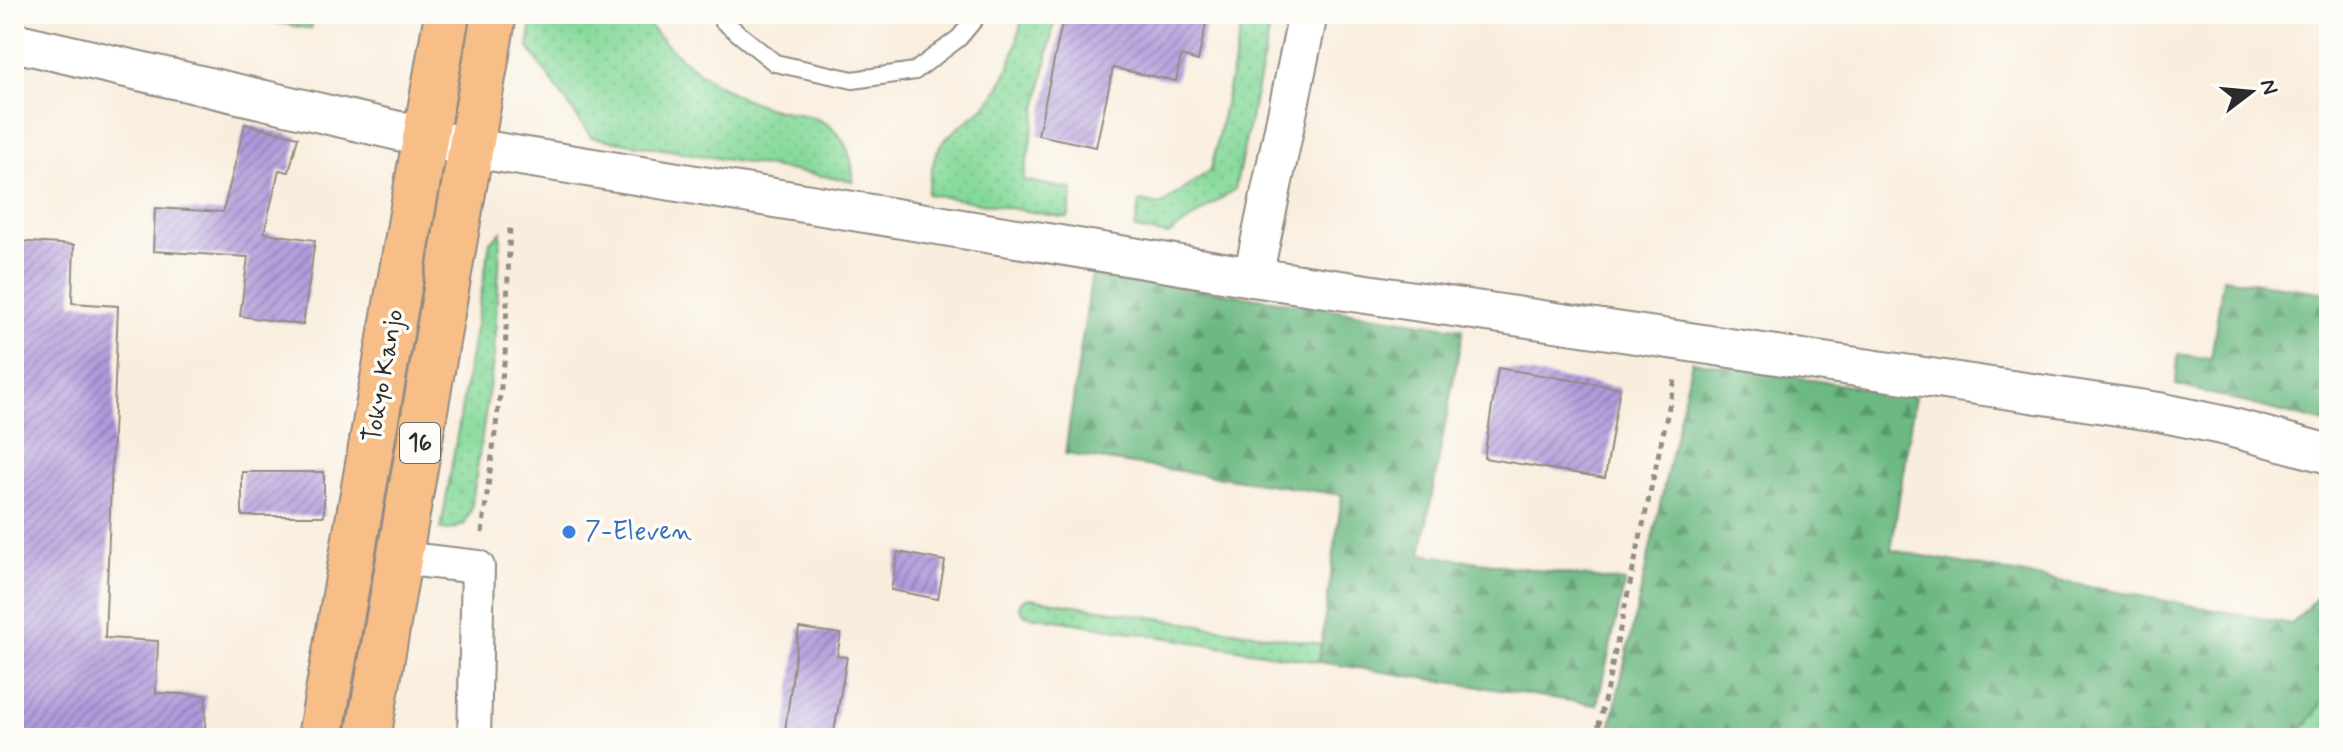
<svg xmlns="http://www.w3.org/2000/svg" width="2343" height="752" font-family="Mynerve,sans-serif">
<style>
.grass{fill:url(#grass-dots);stroke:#588262;stroke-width:2}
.forest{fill:url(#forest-firs);stroke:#4c7256;stroke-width:2}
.pitch{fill:#85d99a;stroke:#588262;stroke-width:2}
.building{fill:url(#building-hatch)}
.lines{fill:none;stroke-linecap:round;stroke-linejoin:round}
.service-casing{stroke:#928c84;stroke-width:20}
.minor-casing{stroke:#928c84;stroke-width:36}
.tertiary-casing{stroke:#928c84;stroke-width:42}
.trunk-casing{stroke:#928c84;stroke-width:48}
.path{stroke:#928c84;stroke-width:5;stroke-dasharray:6 6;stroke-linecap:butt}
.service{stroke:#fff;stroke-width:16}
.minor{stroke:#fff;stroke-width:32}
.tertiary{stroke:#fff;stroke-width:38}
.trunk{stroke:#f7be88;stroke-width:44}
.shop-dot{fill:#3f7fe0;stroke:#fdfcf7;stroke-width:3}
.labels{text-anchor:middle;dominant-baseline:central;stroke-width:7;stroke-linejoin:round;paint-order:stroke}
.shield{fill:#fdfcf7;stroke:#6a6a68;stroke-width:2}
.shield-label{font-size:24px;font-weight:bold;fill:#2b2b2b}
.street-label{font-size:26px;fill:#2b2b2b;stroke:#fdfcf7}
.shop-label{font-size:26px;fill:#366cbe;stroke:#fdfcf7;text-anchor:start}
</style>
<defs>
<pattern id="grass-dots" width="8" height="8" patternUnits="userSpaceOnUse" patternTransform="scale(2)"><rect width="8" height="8" fill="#85d99a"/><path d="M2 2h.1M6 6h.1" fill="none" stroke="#73ba85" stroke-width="1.8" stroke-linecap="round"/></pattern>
<pattern id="forest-firs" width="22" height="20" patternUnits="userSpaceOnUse" patternTransform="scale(2)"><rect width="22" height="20" fill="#6cb982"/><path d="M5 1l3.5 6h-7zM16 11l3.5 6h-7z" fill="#59976b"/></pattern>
<pattern id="building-hatch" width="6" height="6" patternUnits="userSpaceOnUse" patternTransform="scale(2)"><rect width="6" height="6" fill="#b099db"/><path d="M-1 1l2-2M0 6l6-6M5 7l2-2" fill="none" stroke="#8f7db2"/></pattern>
</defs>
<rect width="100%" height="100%" fill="#fdfcf7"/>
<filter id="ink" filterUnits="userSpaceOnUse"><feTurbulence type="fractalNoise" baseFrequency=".0125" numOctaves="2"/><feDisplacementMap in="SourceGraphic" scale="16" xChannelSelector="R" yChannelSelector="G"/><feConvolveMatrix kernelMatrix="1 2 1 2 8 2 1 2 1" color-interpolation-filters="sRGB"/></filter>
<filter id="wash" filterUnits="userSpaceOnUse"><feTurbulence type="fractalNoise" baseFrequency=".006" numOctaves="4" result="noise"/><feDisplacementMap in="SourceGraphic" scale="32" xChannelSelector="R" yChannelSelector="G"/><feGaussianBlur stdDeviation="1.8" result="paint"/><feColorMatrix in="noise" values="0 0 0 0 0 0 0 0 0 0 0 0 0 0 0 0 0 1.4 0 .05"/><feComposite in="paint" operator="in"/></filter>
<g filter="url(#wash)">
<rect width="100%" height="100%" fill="#f9eede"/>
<g class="grass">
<path d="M533,14h107c32,42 76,77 127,93 19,7 48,6 64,20 17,15 22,33 22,54l-262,-44 -63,-90z"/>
<path d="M1023,14h33l-33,166 50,10 -5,28 -141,-24c4,-17 5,-39 17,-53 14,-17 37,-26 50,-46 17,-24 23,-52 29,-81z"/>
<path d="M1244,14h29l-38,175 -67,46 -33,-6 5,-28 21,4 50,-35z"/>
<path d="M501,232l-7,123 -23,155 -7,15 -15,5 -8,-1 49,-287z"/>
<path d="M1030,598l291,46 -2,18 -294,-47 -6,-9 3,-6z"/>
<path d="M2329,695v43h-34z"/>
</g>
<g class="forest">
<path d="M1092,273l371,56 -42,225 204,28 -28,123 -278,-43 23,-167 -277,-41z"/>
<path d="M2223,278l106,15v131l-153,-39 2,-31 33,5z"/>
<path d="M1692,361l223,35 -24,154 401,74 37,-40v111l-34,43h-687z"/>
</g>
<path class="pitch" d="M231,14h83l-3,15z"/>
<g id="blocks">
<g class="building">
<path d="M1064,14h144l-10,47 -17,-5 -5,25 -63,-13 -17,79 -58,-12z"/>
<path d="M245,124l53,13 -9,35 -10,-2 -15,63 51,7 -12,85 -63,-9 8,-59 -95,-6 2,-43 68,4z"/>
<path d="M14,241l60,4 -2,58 46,3 -13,332 53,3 -2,52 50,2 -1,43h-191z"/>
<path d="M1498,368l122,20 -15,90 -121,-20z"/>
<rect x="242" y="472" width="82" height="44"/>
<path d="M898,552l47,9 -7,38 -47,-9z"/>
<path d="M799,628l42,6 -4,22 10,1 -14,81h-49z"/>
</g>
</g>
</g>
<g filter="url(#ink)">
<use href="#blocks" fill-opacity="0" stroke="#928c84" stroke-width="2"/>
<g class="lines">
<g class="service-casing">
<path id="service" d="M719,14l4,7 52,42 78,17 62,-9 44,-33 20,-24"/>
</g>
<g class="minor-casing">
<path id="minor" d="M399,558l79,9 -4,171"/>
</g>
<g class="tertiary-casing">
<g id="tertiary">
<path d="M14,42l458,106 781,129 906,135 67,14 103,28"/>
<path d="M1253,277l55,-263"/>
</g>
</g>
<g class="trunk-casing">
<g id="trunk">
<path d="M320,738l127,-724"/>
<path d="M368,738l126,-724"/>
</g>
</g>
<g class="path">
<path d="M482,533l23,-177 5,-132"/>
<path d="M1596,738l80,-363"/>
</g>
<use href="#service" class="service"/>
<use href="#minor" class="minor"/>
<use href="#tertiary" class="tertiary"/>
<use href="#trunk" class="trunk"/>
</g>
</g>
<circle class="shop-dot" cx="569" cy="532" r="8"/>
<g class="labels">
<rect class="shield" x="400" y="423" width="40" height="40" rx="6"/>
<g class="shield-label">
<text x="420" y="443">16</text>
</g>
<g class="street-label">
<text transform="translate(384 376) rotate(-80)">Tokyo Kanjo</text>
</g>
<g class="shop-label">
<text x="585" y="532">7-Eleven</text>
</g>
</g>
<rect width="2343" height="752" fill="none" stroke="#fdfcf7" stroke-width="48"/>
<g transform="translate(2251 92) rotate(74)" stroke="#fdfcf7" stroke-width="6" paint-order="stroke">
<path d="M0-6L14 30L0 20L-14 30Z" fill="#2b2b2b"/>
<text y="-12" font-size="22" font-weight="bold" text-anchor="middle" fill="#2b2b2b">N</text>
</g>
</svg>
